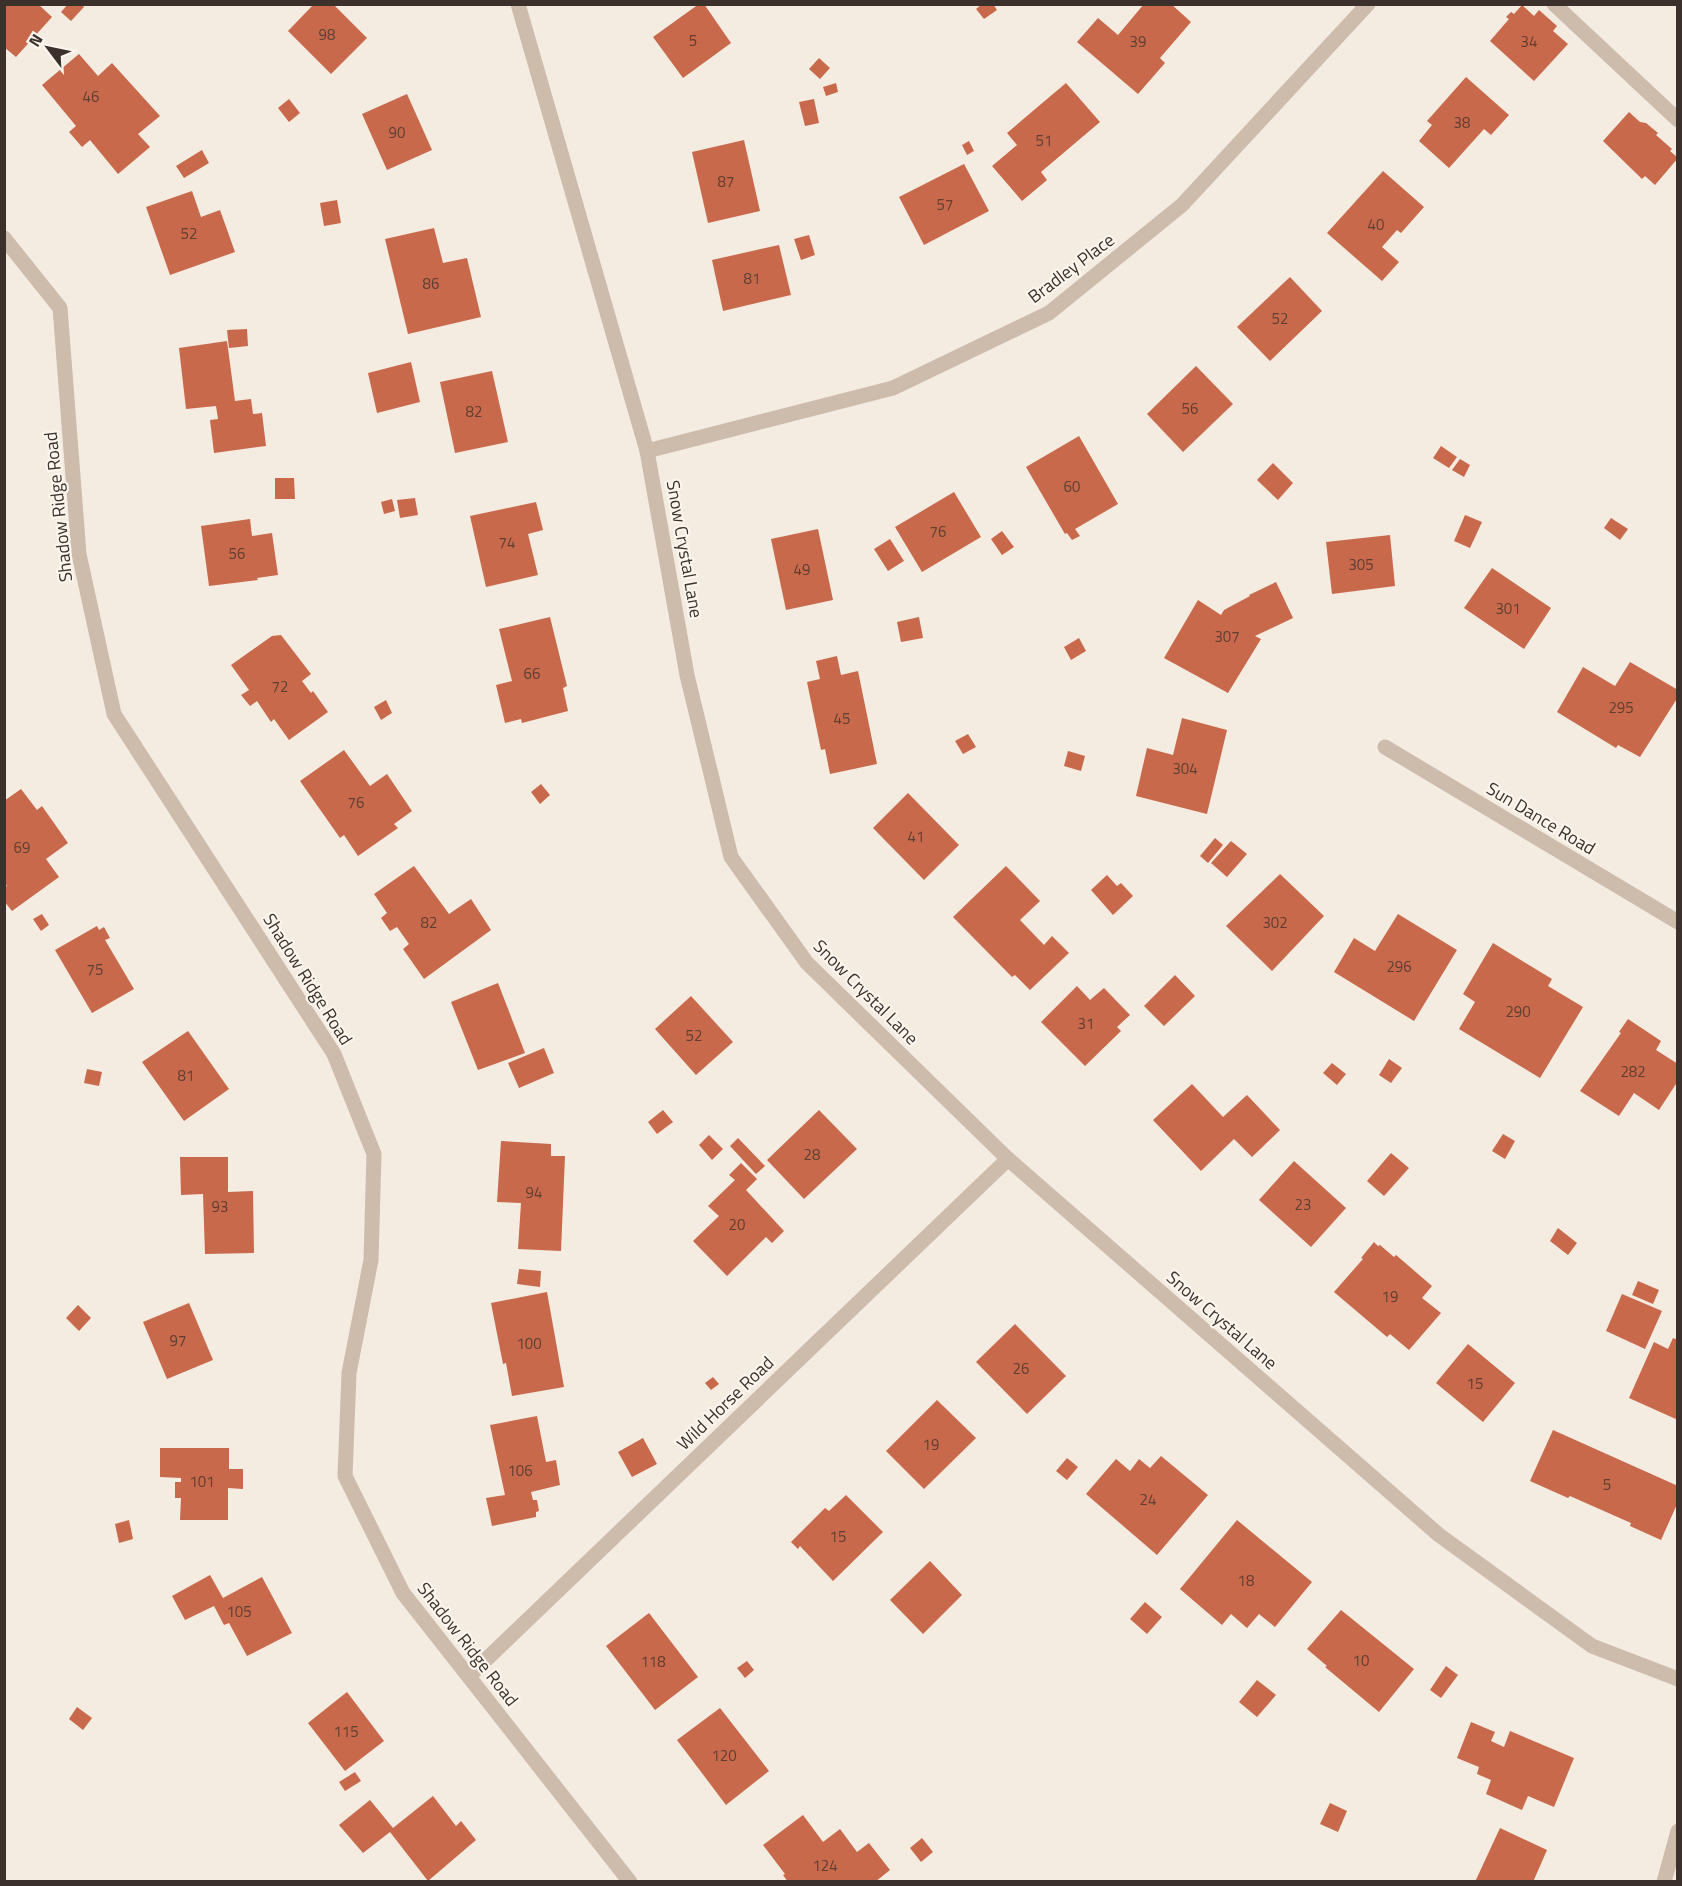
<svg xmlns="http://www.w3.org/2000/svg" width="1682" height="1886" font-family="'Titillium Web',sans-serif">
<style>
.building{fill:#c8694b}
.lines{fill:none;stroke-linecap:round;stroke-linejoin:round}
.lane{stroke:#cdbbac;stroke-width:15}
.street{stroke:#cdbbac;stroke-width:15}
.labels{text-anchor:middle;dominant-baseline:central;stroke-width:4.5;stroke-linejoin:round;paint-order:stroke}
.number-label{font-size:15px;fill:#5e3e33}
.street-label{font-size:18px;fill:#3b302b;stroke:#fbf5ee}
</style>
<rect width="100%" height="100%" fill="#f4ebe1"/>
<g class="building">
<path d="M4,4h34l14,13 -36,40 -12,-10z"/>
<path d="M68,4h14l2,3 -13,14 -10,-9z"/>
<path d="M314,4h19l34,34 -36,36 -43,-43z"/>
<path d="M699,4h5l27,39 -48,35 -30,-41z"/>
<path d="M982,4h11l4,6 -13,9 -8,-10z"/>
<path d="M1144,4h27l20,18 -31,36 5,5 -27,31 -61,-52 21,-24 20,17z"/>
<path d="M1522,5l12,11 5,-6 18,16 -4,5 15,13 -34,37 -44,-40 19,-22 -3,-2 5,-5 3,2z"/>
<path d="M79,54l19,22 14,-13 48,53 -22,18 12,13 -32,27 -28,-34 -8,7 -13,-15 7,-6 -34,-41z"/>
<path d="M819,58l11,10 -10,11 -11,-10z"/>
<path d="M1466,77l43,38 -18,20 -7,-6 -35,39 -30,-27 13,-16 -5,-4z"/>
<path d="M836,83l2,9 -12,4 -3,-9z"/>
<path d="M1066,83l34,39 -59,50 6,8 -25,21 -30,-35 25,-21 -10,-12z"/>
<path d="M407,94l25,56 -45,20 -25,-56z"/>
<path d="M289,99l11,14 -11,9 -11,-14z"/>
<path d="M814,99l5,24 -14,3 -6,-24z"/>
<path d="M1629,112l11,10 6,1 12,10 -2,2 16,14 -2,2 8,7 -23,27 -10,-9 -3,3 -39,-38z"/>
<path d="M744,140l16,71 -52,12 -16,-71z"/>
<path d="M969,141l5,10 -7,4 -5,-10z"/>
<path d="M202,150l7,13 -25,15 -8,-12z"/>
<path d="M964,164l25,47 -65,34 -25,-48z"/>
<path d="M1383,171l41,36 -23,26 -4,-3 -15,17 17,15 -17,19 -55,-48z"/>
<path d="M192,191l9,26 19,-7 15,42 -65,23 -24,-68z"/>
<path d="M337,200l4,23 -17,3 -4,-23z"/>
<path d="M434,228l9,35 24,-5 14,59 -73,17 -23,-95z"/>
<path d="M809,235l6,20 -14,5 -7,-21z"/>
<path d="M779,245l12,50 -68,16 -11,-51z"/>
<path d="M1290,277l32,34 -52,50 -33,-34z"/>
<path d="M247,329l1,17 -19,2 -2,-18z"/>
<path d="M227,341l8,60 16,-2 2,15 9,-1 4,33 -52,7 -4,-33 8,-1 -2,-13 -30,3 -7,-61z"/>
<path d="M411,362l9,40 -43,11 -9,-40z"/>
<path d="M1196,366l37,38 -50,48 -36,-38z"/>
<path d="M492,371l16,71 -53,11 -15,-71z"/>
<path d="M1079,436l39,68 -43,25 5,7 -8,4 -5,-7 -2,1 -39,-67z"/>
<path d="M1441,446l16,11 -8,11 -16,-10z"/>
<path d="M1460,459l10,6 -6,12 -12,-7z"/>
<path d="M1273,463l20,20 -15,17 -21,-20z"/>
<path d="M275,478h19l1,21h-20z"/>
<path d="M954,492l27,45 -59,35 -27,-45z"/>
<path d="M415,498l3,17 -18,3 -3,-18z"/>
<path d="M392,499l3,12 -11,3 -3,-12z"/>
<path d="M536,502l7,28 -15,4 10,41 -52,12 -16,-71z"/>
<path d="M1465,515l17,7 -12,26 -16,-7z"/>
<path d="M1611,518l17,11 -8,11 -16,-12z"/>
<path d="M250,519l2,17 20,-3 6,42 -21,3 1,2 -49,6 -8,-60z"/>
<path d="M818,529l15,71 -47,10 -15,-71z"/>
<path d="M1002,531l12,16 -12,8 -11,-16z"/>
<path d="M1390,535l5,51 -63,8 -6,-52z"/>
<path d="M890,539l14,22 -16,10 -14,-22z"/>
<path d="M1492,568l59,40 -27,41 -60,-41z"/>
<path d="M1276,582l17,36 -38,18 6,3 -33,54 -64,-35 34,-58 23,15 3,-5 26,-14 -1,-1z"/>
<path d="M550,617l17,69 -4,2 5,23 -46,12 -1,-4 -16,4 -9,-38 16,-4 -13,-52z"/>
<path d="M919,617l4,21 -22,4 -4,-20z"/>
<path d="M281,635l30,39 -9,7 9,12 2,-2 15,21 -39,28 -15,-21 -3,3 -14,-21 -7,5 -9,-11 8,-5 -18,-25 41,-29z"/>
<path d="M1079,638l7,13 -15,9 -7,-13z"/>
<path d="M837,656l4,19 17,-4 19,93 -47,10 -5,-25 -4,1 -14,-68 13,-3 -4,-18z"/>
<path d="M1630,662l48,28v7l-38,60 -22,-12 -2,3 -59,-36 26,-45 32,19z"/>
<path d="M386,700l6,13 -11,7 -7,-13z"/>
<path d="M1182,718l45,12 -20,84 -71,-18 11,-48 26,7z"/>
<path d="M968,734l8,13 -13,7 -8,-13z"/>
<path d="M344,750l26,36 17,-12 25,37 -18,13 4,4 -40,28 -14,-21 -4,3 -40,-57z"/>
<path d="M1068,751l17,5 -4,15 -17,-5z"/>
<path d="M541,784l9,11 -10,9 -9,-12z"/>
<path d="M21,789l16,21 5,-4 26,37 -22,16 13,18 -47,34 -8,-10v-13l3,-2 -3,-4v-81z"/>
<path d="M908,793l51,52 -35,35 -51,-52z"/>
<path d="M1215,838l8,7 -15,18 -8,-7z"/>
<path d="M1231,841l16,13 -20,23 -16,-14z"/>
<path d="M414,866l35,48 22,-15 20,31 -67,49 -21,-30 6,-5 -12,-17 -7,4 -9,-13 6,-5 -13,-19z"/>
<path d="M1006,866l34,35 -20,19 24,25 8,-9 17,17 -39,37 -15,-15 -3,2 -59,-60z"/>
<path d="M1280,874l44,42 -52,55 -46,-45z"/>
<path d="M1107,875l10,11 4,-3 12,13 -20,19 -22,-25z"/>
<path d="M42,914l7,11 -8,6 -8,-12z"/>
<path d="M1398,914l59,36 -43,71 -80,-49 20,-34 21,13z"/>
<path d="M97,926l2,4 5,-3 6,11 -5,2 29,49 -42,24 -37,-63z"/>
<path d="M1493,943l59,36 -4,7 35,21 -43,71 -81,-49 16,-27 -12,-8z"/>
<path d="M1175,975l20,21 -31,30 -20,-20z"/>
<path d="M498,983l27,70 -47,17 -27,-68z"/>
<path d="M1077,986l13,14 14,-12 26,27 -13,12 4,4 -36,35 -44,-44z"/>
<path d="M691,996l42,46 -37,33 -41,-46z"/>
<path d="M1628,1019l33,22 -5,9 22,14v17l-19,29 -25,-17 -15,23 -39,-25 41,-58 -2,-1z"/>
<path d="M188,1031l41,58 -45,32 -42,-59z"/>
<path d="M544,1048l10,25 -35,15 -11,-25z"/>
<path d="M1389,1059l13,9 -11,15 -12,-8z"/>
<path d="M1332,1063l14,11 -9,11 -14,-12z"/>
<path d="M87,1069l15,3 -3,14 -15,-3z"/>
<path d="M1192,1084l31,33 24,-22 33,35 -28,27 -18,-18 -33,32 -48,-51z"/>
<path d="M663,1110l10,12 -16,12 -9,-12z"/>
<path d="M819,1110l38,39 -53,50 -37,-39z"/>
<path d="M1503,1134l12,7 -10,18 -13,-8z"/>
<path d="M709,1135l14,14 -11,11 -13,-15z"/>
<path d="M738,1138l27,28 -9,8 -26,-28z"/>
<path d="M501,1141l50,3v12h14l-4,95 -43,-2 3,-46 -24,-1z"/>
<path d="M1391,1153l18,15 -25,28 -17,-15z"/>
<path d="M180,1157h48v35l25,-1 1,62 -49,1 -2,-60 -22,1z"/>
<path d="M1294,1161l52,47 -35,39 -52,-47z"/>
<path d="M741,1163l16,16 -11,11 38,41 -12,12 -6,-6 -39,39 -34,-35 26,-25 -11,-10 27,-26 -6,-5z"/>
<path d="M1558,1228l19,15 -9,12 -18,-14z"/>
<path d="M1374,1242l4,4 2,-1 14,12 2,-2 36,31 -10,12 19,15 -32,37 -19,-16 -3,3 -53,-45 29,-33 -2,-1z"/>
<path d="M519,1269l22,2 -1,16 -23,-3z"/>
<path d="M1638,1281l21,9 -6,14 -21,-9z"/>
<path d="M547,1292l17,95 -52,9 -6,-33 -3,1 -12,-61z"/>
<path d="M1622,1294l40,17 -17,38 -39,-18z"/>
<path d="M189,1303l24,57 -46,19 -24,-57z"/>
<path d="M78,1305l13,13 -12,13 -13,-13z"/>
<path d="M1015,1324l51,52 -39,38 -51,-52z"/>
<path d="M1673,1338l5,2v80l-49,-22 25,-56 14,7z"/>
<path d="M1468,1344l47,39 -32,39 -47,-39z"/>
<path d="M713,1377l6,7 -8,6 -6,-7z"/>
<path d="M937,1400l39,38 -52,51 -38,-38z"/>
<path d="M537,1416l9,46 10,-2 4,25 -29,7 2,8h4l2,11 -3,1v5l-44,9 -6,-28 19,-3 -15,-70z"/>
<path d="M1553,1430l125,56v16l-17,38 -31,-14 1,-3 -61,-27 -2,2 -38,-17z"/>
<path d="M643,1438l14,26 -25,13 -14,-25z"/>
<path d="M160,1448h69v21h14v20l-15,-1v32h-48l1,-22h-6v-16h6v-4l-21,-1z"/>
<path d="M1161,1456l47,39 -51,60 -71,-61 30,-35 14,12 9,-12 11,9z"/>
<path d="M1067,1458l11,9 -11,13 -11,-9z"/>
<path d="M846,1495l37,37 -50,49 -33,-35 -2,3 -7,-7 34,-34 4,3z"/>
<path d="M129,1520l4,19 -14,4 -4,-19z"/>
<path d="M1237,1520l75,62 -37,45 -16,-13 -12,14 -16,-14 -9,11 -42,-36z"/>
<path d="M930,1561l32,34 -39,39 -33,-34z"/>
<path d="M210,1575l13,23 39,-21 30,56 -45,23 -18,-33 -5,2 -10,-19 -29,14 -13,-24z"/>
<path d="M1145,1602l17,15 -15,17 -17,-15z"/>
<path d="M1341,1610l73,59 -35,43 -54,-45 2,-1 -20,-17z"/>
<path d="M649,1613l49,64 -43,33 -49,-64z"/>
<path d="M747,1661l7,9 -9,8 -8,-10z"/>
<path d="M1446,1666l12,9 -17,23 -11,-8z"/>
<path d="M1257,1680l19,15 -19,22 -18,-15z"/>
<path d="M347,1692l37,49 -39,30 -37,-48z"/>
<path d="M77,1707l15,11 -9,12 -14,-11z"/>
<path d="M720,1708l49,63 -43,34 -49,-65z"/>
<path d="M1471,1722l24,10 -4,9 13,6 6,-16 64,27 -20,49 -26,-11 -6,14 -36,-16 5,-14 -14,-6 2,-7 -22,-9z"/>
<path d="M355,1772l6,9 -16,10 -6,-9z"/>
<path d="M433,1796l23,30 5,-5 15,19 -48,41 -38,-49 -27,21 -24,-28 31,-25 23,28z"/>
<path d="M1330,1803l17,8 -9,21 -18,-8z"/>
<path d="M803,1815l20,27 17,-13 17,23 12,-9 21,27 -15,12h-87l-5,-7 2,-1 -22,-29z"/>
<path d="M1500,1828l47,22 -14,32h-58z"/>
<path d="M922,1838l11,14 -12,10 -11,-14z"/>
</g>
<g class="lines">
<path class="lane" d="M1554,4l124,116"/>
<g class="street">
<path d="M518,4l129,447 40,224 44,182 76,106 201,196 431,376 153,111 86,33"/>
<path d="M4,238l56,70 19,246 35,160 220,340 40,100 -3,106 -22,113 -4,103 58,117 227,289"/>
<path d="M647,451l246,-63 156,-75 133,-108 186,-201"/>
<path d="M1385,747l293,175"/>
<path d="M469,1676l539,-517"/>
<path d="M1664,1882l14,-51"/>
</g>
</g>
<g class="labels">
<g class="number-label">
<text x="327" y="34">98</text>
<text x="693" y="40">5</text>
<text x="1138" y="41">39</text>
<text x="1529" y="41">34</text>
<text x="91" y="96">46</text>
<text x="1462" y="122">38</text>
<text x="397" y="132">90</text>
<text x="1044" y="140">51</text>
<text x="726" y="181">87</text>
<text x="945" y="204">57</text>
<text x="1376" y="224">40</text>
<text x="189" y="233">52</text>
<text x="752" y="278">81</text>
<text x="431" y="283">86</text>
<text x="1280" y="318">52</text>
<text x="1190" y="408">56</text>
<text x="474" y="411">82</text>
<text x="1072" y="486">60</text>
<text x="938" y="531">76</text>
<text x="507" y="542">74</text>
<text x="237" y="553">56</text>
<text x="1361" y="564">305</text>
<text x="802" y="569">49</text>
<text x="1508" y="608">301</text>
<text x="1227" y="636">307</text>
<text x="532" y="673">66</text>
<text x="280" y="686">72</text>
<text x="1621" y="707">295</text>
<text x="842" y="718">45</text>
<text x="1185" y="768">304</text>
<text x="356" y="802">76</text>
<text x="916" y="836">41</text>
<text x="22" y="847">69</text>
<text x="429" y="922">82</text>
<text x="1275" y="922">302</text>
<text x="1399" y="966">296</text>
<text x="95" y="969">75</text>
<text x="1518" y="1011">290</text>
<text x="1086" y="1023">31</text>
<text x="694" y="1035">52</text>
<text x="1633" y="1071">282</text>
<text x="186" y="1075">81</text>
<text x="812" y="1154">28</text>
<text x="534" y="1192">94</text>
<text x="1303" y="1204">23</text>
<text x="220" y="1206">93</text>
<text x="737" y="1224">20</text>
<text x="1390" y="1296">19</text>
<text x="178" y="1340">97</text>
<text x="529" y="1343">100</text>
<text x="1021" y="1368">26</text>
<text x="1475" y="1383">15</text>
<text x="931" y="1444">19</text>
<text x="520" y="1470">106</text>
<text x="202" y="1481">101</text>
<text x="1607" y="1484">5</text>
<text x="1148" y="1499">24</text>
<text x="838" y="1536">15</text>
<text x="1246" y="1580">18</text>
<text x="239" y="1611">105</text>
<text x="1361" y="1660">10</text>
<text x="653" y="1661">118</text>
<text x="346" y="1731">115</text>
<text x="724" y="1755">120</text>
<text x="825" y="1865">124</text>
</g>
<g class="street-label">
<text transform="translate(1071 268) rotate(-37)">Bradley Place</text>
<text transform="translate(58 507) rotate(-96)">Shadow Ridge Road</text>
<text transform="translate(685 549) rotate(80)">Snow Crystal Lane</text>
<text transform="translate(1541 818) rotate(31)">Sun Dance Road</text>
<text transform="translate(308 979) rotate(58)">Shadow Ridge Road</text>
<text transform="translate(866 992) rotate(45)">Snow Crystal Lane</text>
<text transform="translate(1222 1320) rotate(41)">Snow Crystal Lane</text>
<text transform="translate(725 1403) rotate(-44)">Wild Horse Road</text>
<text transform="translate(468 1644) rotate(52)">Shadow Ridge Road</text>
</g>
</g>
<rect width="1682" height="1886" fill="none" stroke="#3b302b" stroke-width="12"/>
<g transform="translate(48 48) rotate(302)" stroke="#fbf5ee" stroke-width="4.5" paint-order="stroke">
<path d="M0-4.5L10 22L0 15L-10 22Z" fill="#3b302b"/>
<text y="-9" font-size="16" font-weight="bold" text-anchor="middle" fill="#3b302b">N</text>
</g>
</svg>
